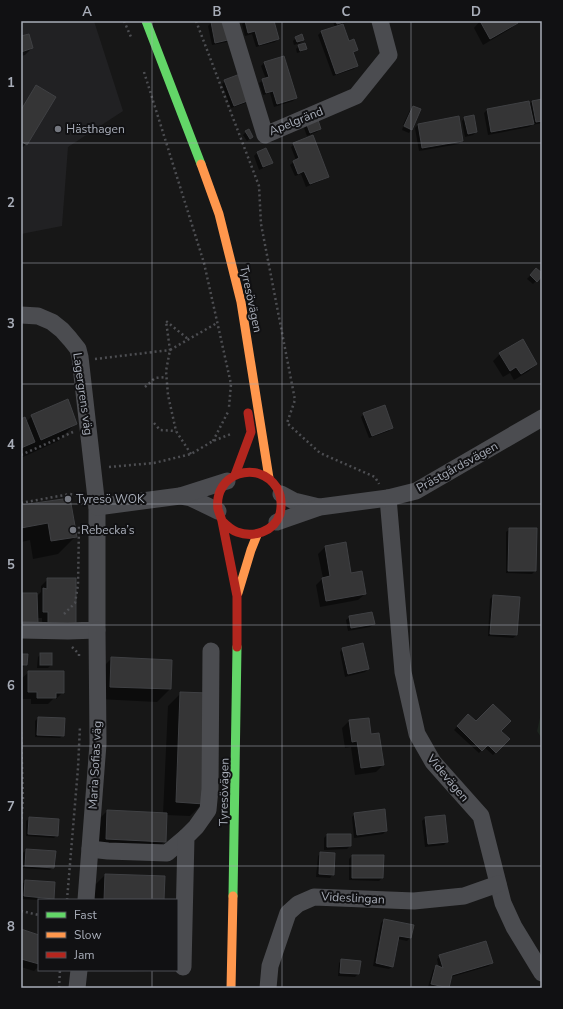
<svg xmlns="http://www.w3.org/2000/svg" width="563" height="1009" font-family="'Nunito Sans',sans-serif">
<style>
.built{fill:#212123}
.green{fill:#1d241e}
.shadow{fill:#0007}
.building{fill:#353536;stroke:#3f4043}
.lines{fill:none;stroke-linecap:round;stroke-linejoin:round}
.path{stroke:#4d4e52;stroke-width:2.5;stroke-dasharray:2 3;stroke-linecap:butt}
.street{stroke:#4b4c50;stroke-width:17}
.fast{stroke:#63d668;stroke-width:9}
.slow{stroke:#ff974d;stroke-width:9}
.jam{stroke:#b3261e;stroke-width:9}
.grid{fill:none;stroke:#a8adb8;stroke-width:1;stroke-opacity:0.55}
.poi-dot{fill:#757880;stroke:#111113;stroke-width:1.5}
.labels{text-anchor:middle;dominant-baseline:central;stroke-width:4;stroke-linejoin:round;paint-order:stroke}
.street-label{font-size:12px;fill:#a8adb8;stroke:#111113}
.poi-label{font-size:12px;fill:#a8adb8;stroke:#111113;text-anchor:start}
.neatline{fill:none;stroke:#a8adb8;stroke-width:1.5}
.grid-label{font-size:13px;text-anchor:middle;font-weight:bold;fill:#a8adb8}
</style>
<rect width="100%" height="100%" fill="#171717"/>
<path class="built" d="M21,21h73l29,90 -55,36 -6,79 -41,8z"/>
<path class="green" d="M542,709v30l-5,-8z"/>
<g class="shadow">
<path d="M221,21l9,18 -3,3 -15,3 -4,-19 3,-3z"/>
<path d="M245,21h28l5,18 -3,3 -19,5 -4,-13 -7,2 -3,-12z"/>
<path d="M333,21h20l-11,3 7,18 8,8 -4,3 4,13 -3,3 -21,7 -15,-41 3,-3 14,-4z"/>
<path d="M480,21h36l1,2 -7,6 -27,16 -9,-17z"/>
<path d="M21,37l11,11 -7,7 -4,1z"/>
<path d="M296,38l7,2 -3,3 -6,2 -1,-4z"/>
<path d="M299,46l7,2 -3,3 -6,2 -1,-4z"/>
<path d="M264,63l32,35 -3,3 -19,6 -4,-14 -7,2 -4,-12 7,-4 -5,-13z"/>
<path d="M225,81l24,19 -3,3 -15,5 -9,-24z"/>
<path d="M36,86l-10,58 -3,3 -2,-1v-36z"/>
<path d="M542,100v23l-10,2 -3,2 -41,8 -4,-22 3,-3 41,-8 1,3 3,-3z"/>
<path d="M413,107l-1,22 -9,-4 7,-15z"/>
<path d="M465,118l11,14 -3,3 -8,2 -3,-16z"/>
<path d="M307,125l13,4 -3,3 -10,4 -3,-8z"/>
<path d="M418,125l44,15 -3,4 -40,7 -4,-23z"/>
<path d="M403,127l8,3 -2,3 -7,-3z"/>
<path d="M246,132l6,5 -5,4 -4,-6z"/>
<path d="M294,144l34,32 -3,3 -19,8 -5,-13 -6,2 -5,-11 6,-5 -5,-13z"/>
<path d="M266,149l6,14 -4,3 -9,4 -5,-14 3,-3z"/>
<path d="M536,269l6,6 -9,9 -6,-5z"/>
<path d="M522,341l14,23 -7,7 -15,9 -4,-7 -7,4 -10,-16 7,-7z"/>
<path d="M364,414l28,13 -3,4 -20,7 -8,-21z"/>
<path d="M32,416l44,7 -18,18 -35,16 -2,-2v-35l5,2z"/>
<path d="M21,506l55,30 -18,18 -25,5 -3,-19 -9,2z"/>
<path d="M510,529l25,42 -3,3 -26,-1v-41z"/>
<path d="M345,544l6,30 14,20 -7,6 -38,7 -4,-22 7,-7 -5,-24 7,-7z"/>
<path d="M48,579l27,45 -33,6v-12h-5l-16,-24 15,3 5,-5v-6z"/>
<path d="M493,596l24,39 -4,3 -25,-2 2,-37z"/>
<path d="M350,617l24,7 -4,3 -22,4 -2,-11z"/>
<path d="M343,649l25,20 -3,3 -20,5 -5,-25z"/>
<path d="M41,654h10v11l-3,3h-11l1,-11z"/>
<path d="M21,655l5,9 -3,3h-2z"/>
<path d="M112,658l58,31 -13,13 -59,-3 1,-28z"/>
<path d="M29,672l34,20 -7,7h-3l-5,5h-17v-5h-9v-21z"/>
<path d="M181,693l22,110 -13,13 -24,-1 -1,26 -10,10 -59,-2 1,-28 10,-10 56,3 5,-108z"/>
<path d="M468,715l8,8 24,8 8,8 -15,16 -9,-8 -5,6 -25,-23z"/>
<path d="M38,718l25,17 -3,3 -25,-1v-16z"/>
<path d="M368,719l2,16 13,30 -7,7 -21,3 -4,-28 -6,1 -3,-20 7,-7z"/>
<path d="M355,814l31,17 -3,3 -29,4 -2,-21z"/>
<path d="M30,818l27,17 -3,3 -28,-2v-15z"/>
<path d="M425,818l22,24 -3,3 -19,2 -3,-26z"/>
<path d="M327,835h23v11l-3,3 -23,1v-12z"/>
<path d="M26,850l27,17 -3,3 -28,-2 1,-15z"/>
<path d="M321,853l12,21 -3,4 -14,-1 2,-21z"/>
<path d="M352,856l30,22 -3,3 -30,-1v-21z"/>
<path d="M105,875l58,25h-69l1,-15z"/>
<path d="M26,881l27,17 -2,2h-12l-18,-1 1,-15z"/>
<path d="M384,920l29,6 -3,12 -3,3 -9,-2 -5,27 -4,3 -16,-3 8,-43z"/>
<path d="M21,930l18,6v30l-5,5 -13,-4z"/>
<path d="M440,956l52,6 -3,4 -38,11 -3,11 -20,-1 5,-17 3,-3 3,1 -2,-9z"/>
<path d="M342,960l17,2 -1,12 -3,3 -17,-1 1,-13z"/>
<path d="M111,970h42l-2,2z"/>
</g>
<g class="building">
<path d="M216,21h11l5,18 -17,4 -4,-21z"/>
<path d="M245,21h29l5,18 -20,6 -4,-14 -7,2z"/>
<path d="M336,21h12l-11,3z"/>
<path d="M480,21h37l1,2 -28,16z"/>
<path d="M343,24l6,17 5,-2 4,11 -5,2 5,14 -22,8 -15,-43z"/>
<path d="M29,34l4,14 -12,4v-16z"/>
<path d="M302,34l2,6 -7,2 -2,-5z"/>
<path d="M305,43l2,6 -7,2 -2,-6z"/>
<path d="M284,56l13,42 -20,6 -4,-13 -7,2 -4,-14 7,-2 -5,-15z"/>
<path d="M240,74l10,26 -16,6 -10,-26z"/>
<path d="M36,85l20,12 -29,48 -6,-4v-31z"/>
<path d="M542,99v22l-6,1 -4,-21z"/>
<path d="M529,101l5,23 -43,8 -4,-23z"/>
<path d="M413,106l8,3 -9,21 -8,-4z"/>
<path d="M474,115l3,17 -9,2 -4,-17z"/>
<path d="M459,116l4,25 -41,7 -4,-24z"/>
<path d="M318,120l3,9 -11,4 -3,-8z"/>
<path d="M249,129l4,8 -3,2 -5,-8z"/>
<path d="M313,135l16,42 -19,7 -6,-13 -6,3 -5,-13 6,-3 -6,-15z"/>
<path d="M266,148l7,15 -10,4 -6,-15z"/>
<path d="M536,268l6,5v3l-5,6 -7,-7z"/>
<path d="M523,339l14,25 -16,10 -5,-7 -6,4 -11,-18z"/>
<path d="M68,399l9,25 -36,16 -10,-25z"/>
<path d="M385,405l8,23 -21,8 -9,-23z"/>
<path d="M25,417l10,25 -14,6v-29z"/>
<path d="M70,498l7,39 -26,4 -3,-18 -27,5v-23z"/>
<path d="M509,528h28l-1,43h-28z"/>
<path d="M346,542l5,31 11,-2 4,23 -40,7 -4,-23 8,-2 -5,-30z"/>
<path d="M47,578h29v46h-28v-12h-5v-24l4,1z"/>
<path d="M21,593h16l1,30 -17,1z"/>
<path d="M493,595l27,2 -3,38 -27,-1z"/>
<path d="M372,612l3,12 -24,4 -2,-12z"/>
<path d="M363,643l6,26 -21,5 -6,-26z"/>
<rect x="40" y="653" width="12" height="12"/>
<path d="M21,654h7l-1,11h-6z"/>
<path d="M111,657l61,3 -1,29 -61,-2z"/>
<path d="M28,671h36v22h-8v5h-19v-6h-9z"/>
<path d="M180,692l28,1 -4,111 -28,-2z"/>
<path d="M493,704l18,17 -10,10 9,8 -14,14 -8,-8 -6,6 -25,-25 11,-12 8,7z"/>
<path d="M38,717l27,1 -1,18 -27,-1z"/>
<path d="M369,718l2,16 8,-1 5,32 -23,3 -4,-27 -5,1 -3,-22z"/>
<path d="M385,809l2,22 -30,4 -3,-22z"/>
<path d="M107,810l60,3 -1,29 -60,-3z"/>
<path d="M445,815l3,27 -20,2 -3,-27z"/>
<path d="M29,817l30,2 -1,17 -30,-2z"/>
<path d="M327,834h24v12l-24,1z"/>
<path d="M26,849l30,2 -2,17 -29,-2z"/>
<path d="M320,852l15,1 -1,22 -15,-1z"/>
<path d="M352,855h32l-1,23h-31z"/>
<path d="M105,874l60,2 -1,24h-60z"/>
<path d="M25,880l30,2 -1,17 -30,-3z"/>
<path d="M384,919l30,6 -3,13 -12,-2 -6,31 -17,-4z"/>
<path d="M21,929l18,6v29l-18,-5z"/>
<path d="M486,941l7,22 -41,12 -3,13 -18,-4 5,-19 7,3 -4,-13z"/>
<path d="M341,959l20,2 -2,13 -19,-1z"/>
</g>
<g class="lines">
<g class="path">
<path d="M124,21l7,16"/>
<path d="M196,21l63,165 2,38 34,176 -8,23 33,30 55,24 4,7"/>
<path d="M144,72l60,191 27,121 -2,23"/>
<path d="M95,359l75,-9 -4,-29 22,18"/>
<path d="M145,387l10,-9 11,-1"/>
<path d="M154,423l6,7 16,1"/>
<path d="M213,441l16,-31"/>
<path d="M191,454l-15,-23 -8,-36 -2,-24 4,-21 47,-27"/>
<path d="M21,455l52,-23"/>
<path d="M109,467l45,-4 37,-9 22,-13 18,-7"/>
<path d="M21,503l49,-9 10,2"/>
<path d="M64,614l11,-11 3,-18 1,-59"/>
<path d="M72,647l7,7v5"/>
<path d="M21,732l2,68 -2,24"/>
<path d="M67,900l11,-132 2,-42"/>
<path d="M21,911l18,4"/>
<path d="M59,988l1,-18"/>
</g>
<g class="street">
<path d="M230,21l35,114 91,-39 33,-41 -9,-34"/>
<path d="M21,315l17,1 14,6 10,8 8,9 8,10 2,8 17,150v123l-29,1 -47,-1"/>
<path d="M281,494l13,7 25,6"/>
<path d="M180,496l11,2 27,13"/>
<path d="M388,498l15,174 14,62 16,28 48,54 22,87 11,24 28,46"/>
<path d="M97,507l83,-11 47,-15"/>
<path d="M277,522l43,-15 68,-9 28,-7 126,-73"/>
<path d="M90,849l18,2 59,2 19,-16"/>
<path d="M86,900l12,-156 -1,-114"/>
<path d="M183,967l3,-130 10,-10 12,-17 2,-21 1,-138"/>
<path d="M77,988l2,-18"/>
<path d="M268,988l2,-22 18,-53 10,-9 16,-7 100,4 50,-5 34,-12"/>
</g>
<g class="fast">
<path d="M146,21l55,143"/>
<path d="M233,896l4,-249"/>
</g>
<g class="slow">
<path d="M201,164l18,50 22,88 28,176"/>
<path d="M238,593l13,-43 6,-15"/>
<path d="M231,988l2,-92"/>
</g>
<g class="jam">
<path d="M235,475l16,-43 -3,-19"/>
<path d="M222,521c4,4 9,9 15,11 16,6 37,0 43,-18 2,-9 2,-17 -3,-26 -19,-30 -64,-14 -59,21 1,4 3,8 4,12l15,75v51"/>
</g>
</g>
<path class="grid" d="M152,21v879M282,21v967M411,21v967M21,143h521M21,263h521M21,384h521M21,504h521M21,625h521M21,746h521M21,866h521M152,970v18"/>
<g class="poi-dot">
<circle cx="58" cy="129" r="4"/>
<circle cx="68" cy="499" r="4"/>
<circle cx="73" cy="530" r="4"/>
</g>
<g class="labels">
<g class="street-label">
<text transform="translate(296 121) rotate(-22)">Apelgränd</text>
<text transform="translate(251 299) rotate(78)">Tyresövägen</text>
<text transform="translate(83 394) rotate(82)">Lagergrens väg</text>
<text transform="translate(457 467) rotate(-29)">Prästgårdsvägen</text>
<text transform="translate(95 765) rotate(-87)">Maria Sofias väg</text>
<text transform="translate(448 778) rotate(50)">Videvägen</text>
<text transform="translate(224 792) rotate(-89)">Tyresövägen</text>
<text transform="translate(353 898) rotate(3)">Videslingan</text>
</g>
<g class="poi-label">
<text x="66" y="129">Hästhagen</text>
<text x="76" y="499">Tyresö WOK</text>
<text x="81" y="530">Rebecka’s</text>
</g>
</g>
<rect width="563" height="1009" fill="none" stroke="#111113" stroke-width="44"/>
<rect x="38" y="899" width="140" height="72" fill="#111113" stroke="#4d4f55"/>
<rect x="46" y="912" width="20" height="6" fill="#63d668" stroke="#4d4f55"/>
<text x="74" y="919" font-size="12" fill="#a8adb8">Fast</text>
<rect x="46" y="932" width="20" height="6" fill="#ff974d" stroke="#4d4f55"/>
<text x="74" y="939" font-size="12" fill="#a8adb8">Slow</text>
<rect x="46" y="952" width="20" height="6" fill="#b3261e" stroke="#4d4f55"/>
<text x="74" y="959" font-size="12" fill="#a8adb8">Jam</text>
<rect x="22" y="22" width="519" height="965" class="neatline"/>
<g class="grid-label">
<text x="87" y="16">A</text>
<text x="217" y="16">B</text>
<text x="346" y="16">C</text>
<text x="476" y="16">D</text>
<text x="11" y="87">1</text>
<text x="11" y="207">2</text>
<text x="11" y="328">3</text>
<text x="11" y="449">4</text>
<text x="11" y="569">5</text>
<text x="11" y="690">6</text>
<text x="11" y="811">7</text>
<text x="11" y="931">8</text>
</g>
</svg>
